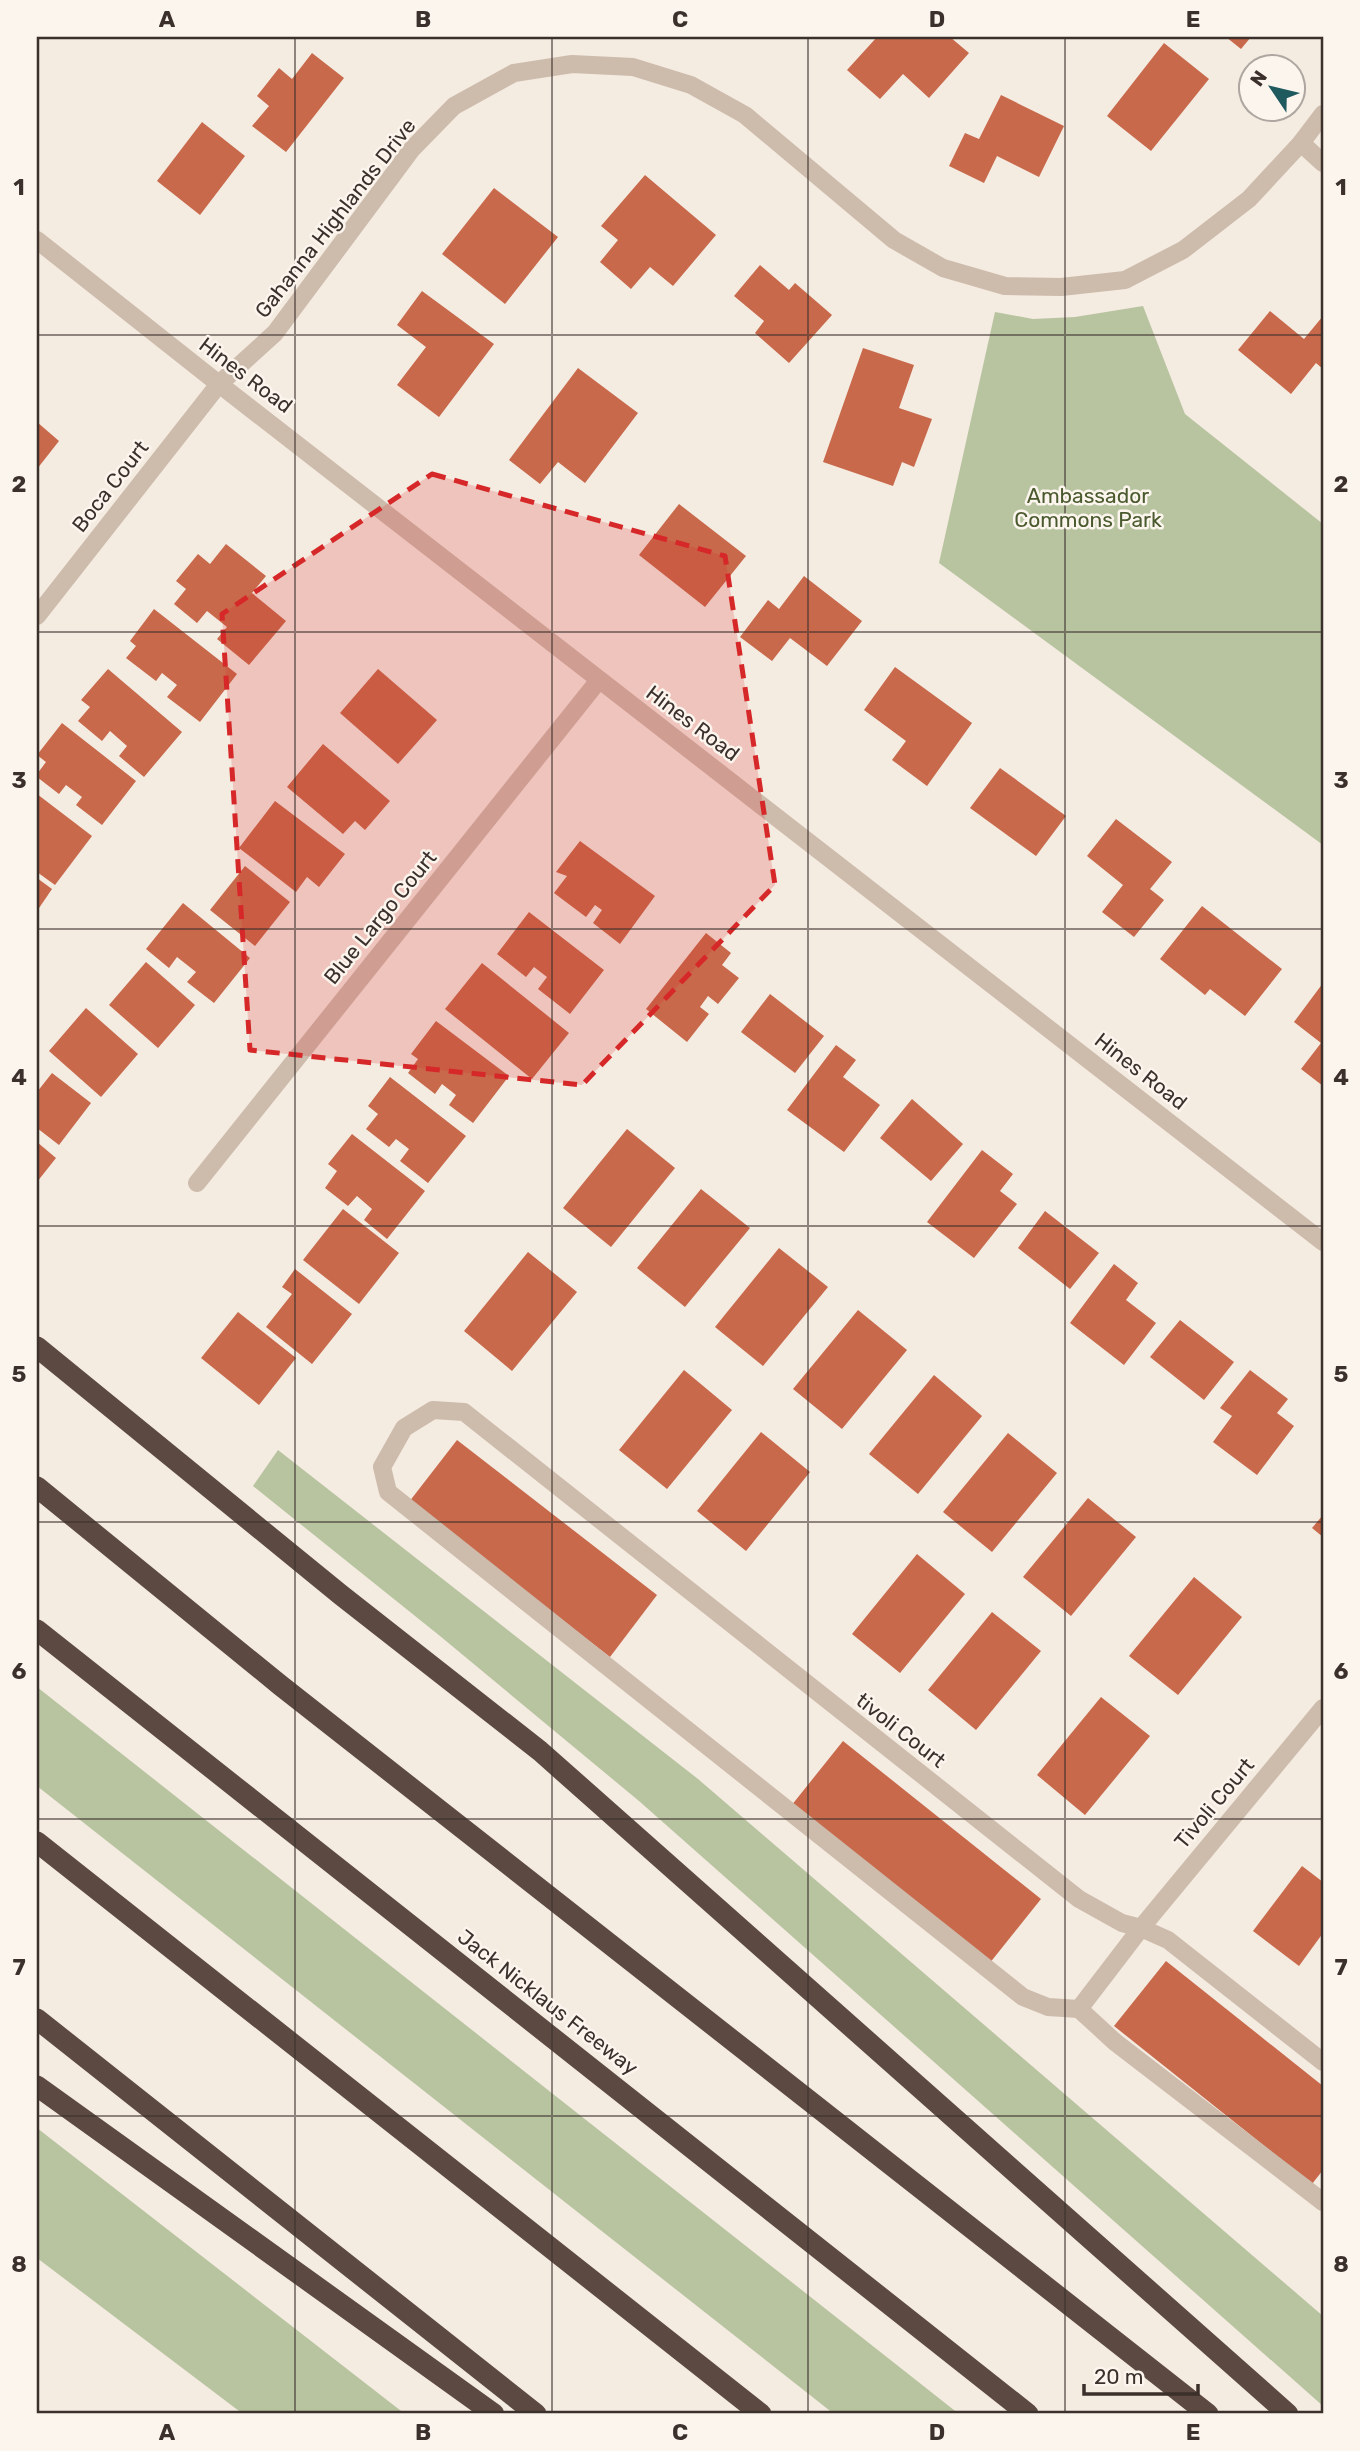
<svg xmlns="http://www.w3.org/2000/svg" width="1360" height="2451" font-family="Rubik,sans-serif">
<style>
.green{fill:#b8c4a0}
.building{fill:#c8694b}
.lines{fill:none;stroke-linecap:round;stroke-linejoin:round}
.minor{stroke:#cdbbac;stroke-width:18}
.highway{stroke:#5c4a42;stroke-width:21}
.marked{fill:#d62828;fill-opacity:0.2;stroke:#d62828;stroke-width:5;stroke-dasharray:14 9;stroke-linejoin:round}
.grid{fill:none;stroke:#3b302b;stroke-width:2;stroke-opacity:0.55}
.labels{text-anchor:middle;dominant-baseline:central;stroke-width:5;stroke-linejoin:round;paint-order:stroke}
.street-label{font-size:21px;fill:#3b302b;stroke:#fbf5ee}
.park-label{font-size:21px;fill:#4a5a2e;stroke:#fbf5ee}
.neatline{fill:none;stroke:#3b302b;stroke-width:2.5}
.grid-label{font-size:23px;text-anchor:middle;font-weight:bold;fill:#3b302b}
</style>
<rect width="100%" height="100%" fill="#f4ebe1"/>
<g class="green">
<path d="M1143,306l42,108 138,110v321l-384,-282 56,-251 38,7 42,-2z"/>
<path d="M278,1450l420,329 625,537v90l-684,-605 -199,-165 -187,-150z"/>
<path d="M37,1687l922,727h-125l-797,-628z"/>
<path d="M37,2128l368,286h-162l-206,-156z"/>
</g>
<g class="building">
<path d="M877,37h73l19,16 -40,45 -26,-24 -23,25 -33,-29z"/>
<path d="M1226,37h25l-10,12z"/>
<path d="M1164,43l45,36 -58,72 -44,-35z"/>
<path d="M312,53l32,25 -58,74 -34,-26 17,-20 -12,-10 22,-28 13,11z"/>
<path d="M1001,95l63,31 -25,51 -42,-21 -13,27 -35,-17 16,-33 14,6z"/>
<path d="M202,122l43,34 -45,59 -43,-34z"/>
<path d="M645,175l71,60 -43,51 -23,-19 -19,22 -31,-27 18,-22 -17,-14z"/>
<path d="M494,188l64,49 -53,67 -63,-50z"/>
<path d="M760,265l29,25 6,-7 37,32 -43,48 -34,-30 9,-12 -30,-25z"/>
<path d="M422,291l72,53 -55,73 -42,-32 29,-38 -29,-22z"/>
<path d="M1270,311l34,28 19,-23v53l-7,-6 -25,31 -53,-44z"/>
<path d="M863,348l51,17 -15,43 33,11 -18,48 -12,-5 -9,24 -70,-24z"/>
<path d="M578,368l60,45 -53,70 -27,-21 -18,22 -31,-24z"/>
<path d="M37,422l22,19 -22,28z"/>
<path d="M679,504l67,52 -41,51 -66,-52z"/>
<path d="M226,544l40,32 -14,17 34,28 -37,44 -32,-26 10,-12 -20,-16 -10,12 -23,-19 12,-15 -10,-8 22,-27 12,10z"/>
<path d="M804,576l58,45 -35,45 -37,-28 -18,23 -32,-24 28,-37 11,9z"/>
<path d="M154,609l83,65 -37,48 -33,-25 10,-12 -15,-12 -6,8 -30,-23 10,-12 -6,-5z"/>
<path d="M895,667l77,56 -45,63 -35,-26 14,-19 -42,-31z"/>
<path d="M108,669l74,63 -38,45 -25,-21 8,-10 -17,-15 -8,10 -24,-20 12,-14 -9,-7z"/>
<path d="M378,669l59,51 -39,44 -58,-51z"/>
<path d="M62,723l74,58 -34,44 -26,-20 6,-8 -16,-12 -7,9 -22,-17v-3l9,-12 -9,-7z"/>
<path d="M323,744l67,57 -25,29 -10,-9 -12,13 -56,-47z"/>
<path d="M1000,768l66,48 -30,40 -66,-48z"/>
<path d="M37,794l55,42 -37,49 -18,-13z"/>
<path d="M275,801l70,53 -26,33 -12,-10 -11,15 -57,-44z"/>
<path d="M1116,819l56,43 -22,27 14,11 -30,37 -32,-25 21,-27 -36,-29z"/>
<path d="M580,841l75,55 -35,48 -27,-21 9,-13 -7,-5 -9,12 -32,-24 13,-17 -11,-4z"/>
<path d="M245,866l45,36 -35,44 -45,-36z"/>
<path d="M37,878l15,11 -15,22z"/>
<path d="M183,903l67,55 -36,45 -27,-21 9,-10 -19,-15 -8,11 -23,-19z"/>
<path d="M1202,906l80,63 -37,47 -35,-27 -5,6 -45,-36z"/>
<path d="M529,912l75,58 -34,44 -32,-25 9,-12 -13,-10 -8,10 -29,-23z"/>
<path d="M706,933l25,20 -9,12 17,13 -21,26 -10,-8 -8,11 9,7 -22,28 -41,-33z"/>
<path d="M146,962l49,43 -37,43 -49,-43z"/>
<path d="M482,963l87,70 -37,46 -87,-70z"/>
<path d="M1323,983v103l-22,-17 20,-26 -27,-21z"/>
<path d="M770,994l54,42 -29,37 -54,-41z"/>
<path d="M86,1008l52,46 -37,43 -52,-46z"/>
<path d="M436,1021l73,55 -36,47 -24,-18 7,-10 -14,-11 -7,10 -27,-21 10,-14 -7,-5z"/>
<path d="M836,1045l20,15 -13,17 37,28 -36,47 -57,-42z"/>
<path d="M52,1073l39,30 -32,42 -22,-17v-36z"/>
<path d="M390,1077l76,59 -38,47 -28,-22 9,-12 -13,-10 -7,8 -23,-18 12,-15 -10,-8z"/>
<path d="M912,1099l51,45 -32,37 -51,-43z"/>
<path d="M627,1129l48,39 -64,79 -48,-39z"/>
<path d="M352,1134l73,57 -38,48 -23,-19 8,-11 -15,-13 -9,10 -23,-18 12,-17 -9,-7z"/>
<path d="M37,1142l19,16 -19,24z"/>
<path d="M982,1150l31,24 -13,17 17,13 -43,54 -47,-36z"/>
<path d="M701,1189l49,39 -65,79 -48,-39z"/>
<path d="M343,1209l56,44 -40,51 -56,-44z"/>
<path d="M1045,1211l54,42 -29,36 -52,-41z"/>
<path d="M779,1248l49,39 -65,79 -48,-39z"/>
<path d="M528,1252l49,40 -65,79 -48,-40z"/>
<path d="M1114,1264l24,19 -12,17 30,23 -32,42 -54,-42z"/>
<path d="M295,1269l57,45 -40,50 -46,-37 26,-33 -10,-7z"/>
<path d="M858,1310l49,40 -65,79 -49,-40z"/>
<path d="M238,1312l58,46 -37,47 -58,-47z"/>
<path d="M1180,1320l54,42 -30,38 -54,-43z"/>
<path d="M684,1370l48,40 -65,79 -48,-39z"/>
<path d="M1250,1370l38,29 -11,14 17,13 -37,49 -44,-33 19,-26 -12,-8z"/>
<path d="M934,1375l48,41 -64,78 -49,-40z"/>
<path d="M761,1432l49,40 -64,79 -49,-40z"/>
<path d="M1008,1433l49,40 -65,79 -49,-40z"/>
<path d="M457,1440l200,155 -47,62 -201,-155z"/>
<path d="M1088,1498l48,39 -65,79 -48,-39z"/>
<path d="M1323,1515v22l-11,-9z"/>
<path d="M917,1554l48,40 -65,79 -48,-39z"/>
<path d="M1194,1577l48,40 -64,78 -49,-39z"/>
<path d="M992,1612l49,39 -65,79 -48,-40z"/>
<path d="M1101,1697l49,39 -65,79 -48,-40z"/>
<path d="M843,1741l198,158 -52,65 -198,-158z"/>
<path d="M1302,1866l21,16v51l-24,33 -46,-35z"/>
<path d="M1166,1961l157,125v84l-11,14 -198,-158z"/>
</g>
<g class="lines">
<g class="minor">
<path d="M1301,143l22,20"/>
<path d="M37,240l182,144 1104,858"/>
<path d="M37,616l182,-232 56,-51 137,-184 42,-43 60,-33 58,-9 61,3 58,18 54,30 149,125 49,28 62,18 56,1 64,-7 58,-30 66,-51 52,-56 22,-29"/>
<path d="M197,1183l402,-503"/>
<path d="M1323,1708l-182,220 -62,81 -31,-2 -25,-10 -635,-505 -6,-25 22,-39 29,-18 31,2 615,487 43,24 19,5 27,12 155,122"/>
<path d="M1079,2009l36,33 208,160"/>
</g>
<g class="highway">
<path d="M37,1347l304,248 199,156 748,663"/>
<path d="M37,1487l243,198 928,729"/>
<path d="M37,1630l991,784"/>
<path d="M37,1842l724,572"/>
<path d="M37,2019l499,395"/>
<path d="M37,2086l457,328"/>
</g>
</g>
<path class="marked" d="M432,474l293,82 50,329 -193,200 -332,-35 -28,-436z"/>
<path class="grid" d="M295,37v2377M552,37v2377M808,37v2377M1065,37v2377M37,335h1286M37,632h1286M37,929h1286M37,1226h1286M37,1522h1286M37,1819h1286M37,2116h1286"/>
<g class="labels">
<g class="street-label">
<text transform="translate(335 218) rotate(-52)">Gahanna Highlands Drive</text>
<text transform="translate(246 375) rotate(37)">Hines Road</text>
<text transform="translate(110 486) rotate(-52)">Boca Court</text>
<text transform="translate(693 723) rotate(37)">Hines Road</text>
<text transform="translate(380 917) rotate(-51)">Blue Largo Court</text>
<text transform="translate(1141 1071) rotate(38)">Hines Road</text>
<text transform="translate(901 1730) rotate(38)">tivoli Court</text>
<text transform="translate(1214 1803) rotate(-50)">Tivoli Court</text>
<text transform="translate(548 2002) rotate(38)">Jack Nicklaus Freeway</text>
</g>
<g class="park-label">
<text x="1088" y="495">Ambassador<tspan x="1088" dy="24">Commons Park</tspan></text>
</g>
</g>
<rect width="1360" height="2451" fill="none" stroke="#fbf5ee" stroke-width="77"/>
<g transform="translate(1272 88) rotate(305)"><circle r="33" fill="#fbf5ee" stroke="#aea6a0" stroke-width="2"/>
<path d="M0-5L12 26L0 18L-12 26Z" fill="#1f5a5e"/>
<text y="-10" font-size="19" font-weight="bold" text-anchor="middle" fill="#3b302b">N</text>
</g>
<path d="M1084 2384v10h114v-10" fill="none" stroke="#3b302b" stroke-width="3.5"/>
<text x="1094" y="2384" font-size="21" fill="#3b302b" stroke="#fbf5ee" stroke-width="5" paint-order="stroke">20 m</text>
<rect x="38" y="38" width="1284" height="2374" class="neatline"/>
<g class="grid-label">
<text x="167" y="27">A</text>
<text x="423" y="27">B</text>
<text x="680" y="27">C</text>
<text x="937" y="27">D</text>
<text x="1193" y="27">E</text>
<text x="19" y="195">1</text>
<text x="1341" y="195">1</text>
<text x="19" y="492">2</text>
<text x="1341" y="492">2</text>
<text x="19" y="788">3</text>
<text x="1341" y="788">3</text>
<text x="19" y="1085">4</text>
<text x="1341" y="1085">4</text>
<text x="19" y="1382">5</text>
<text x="1341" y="1382">5</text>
<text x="19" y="1679">6</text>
<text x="1341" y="1679">6</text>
<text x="19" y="1975">7</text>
<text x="1341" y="1975">7</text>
<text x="19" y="2272">8</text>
<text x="1341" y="2272">8</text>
<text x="167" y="2440">A</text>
<text x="423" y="2440">B</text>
<text x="680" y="2440">C</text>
<text x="937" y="2440">D</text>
<text x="1193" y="2440">E</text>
</g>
</svg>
